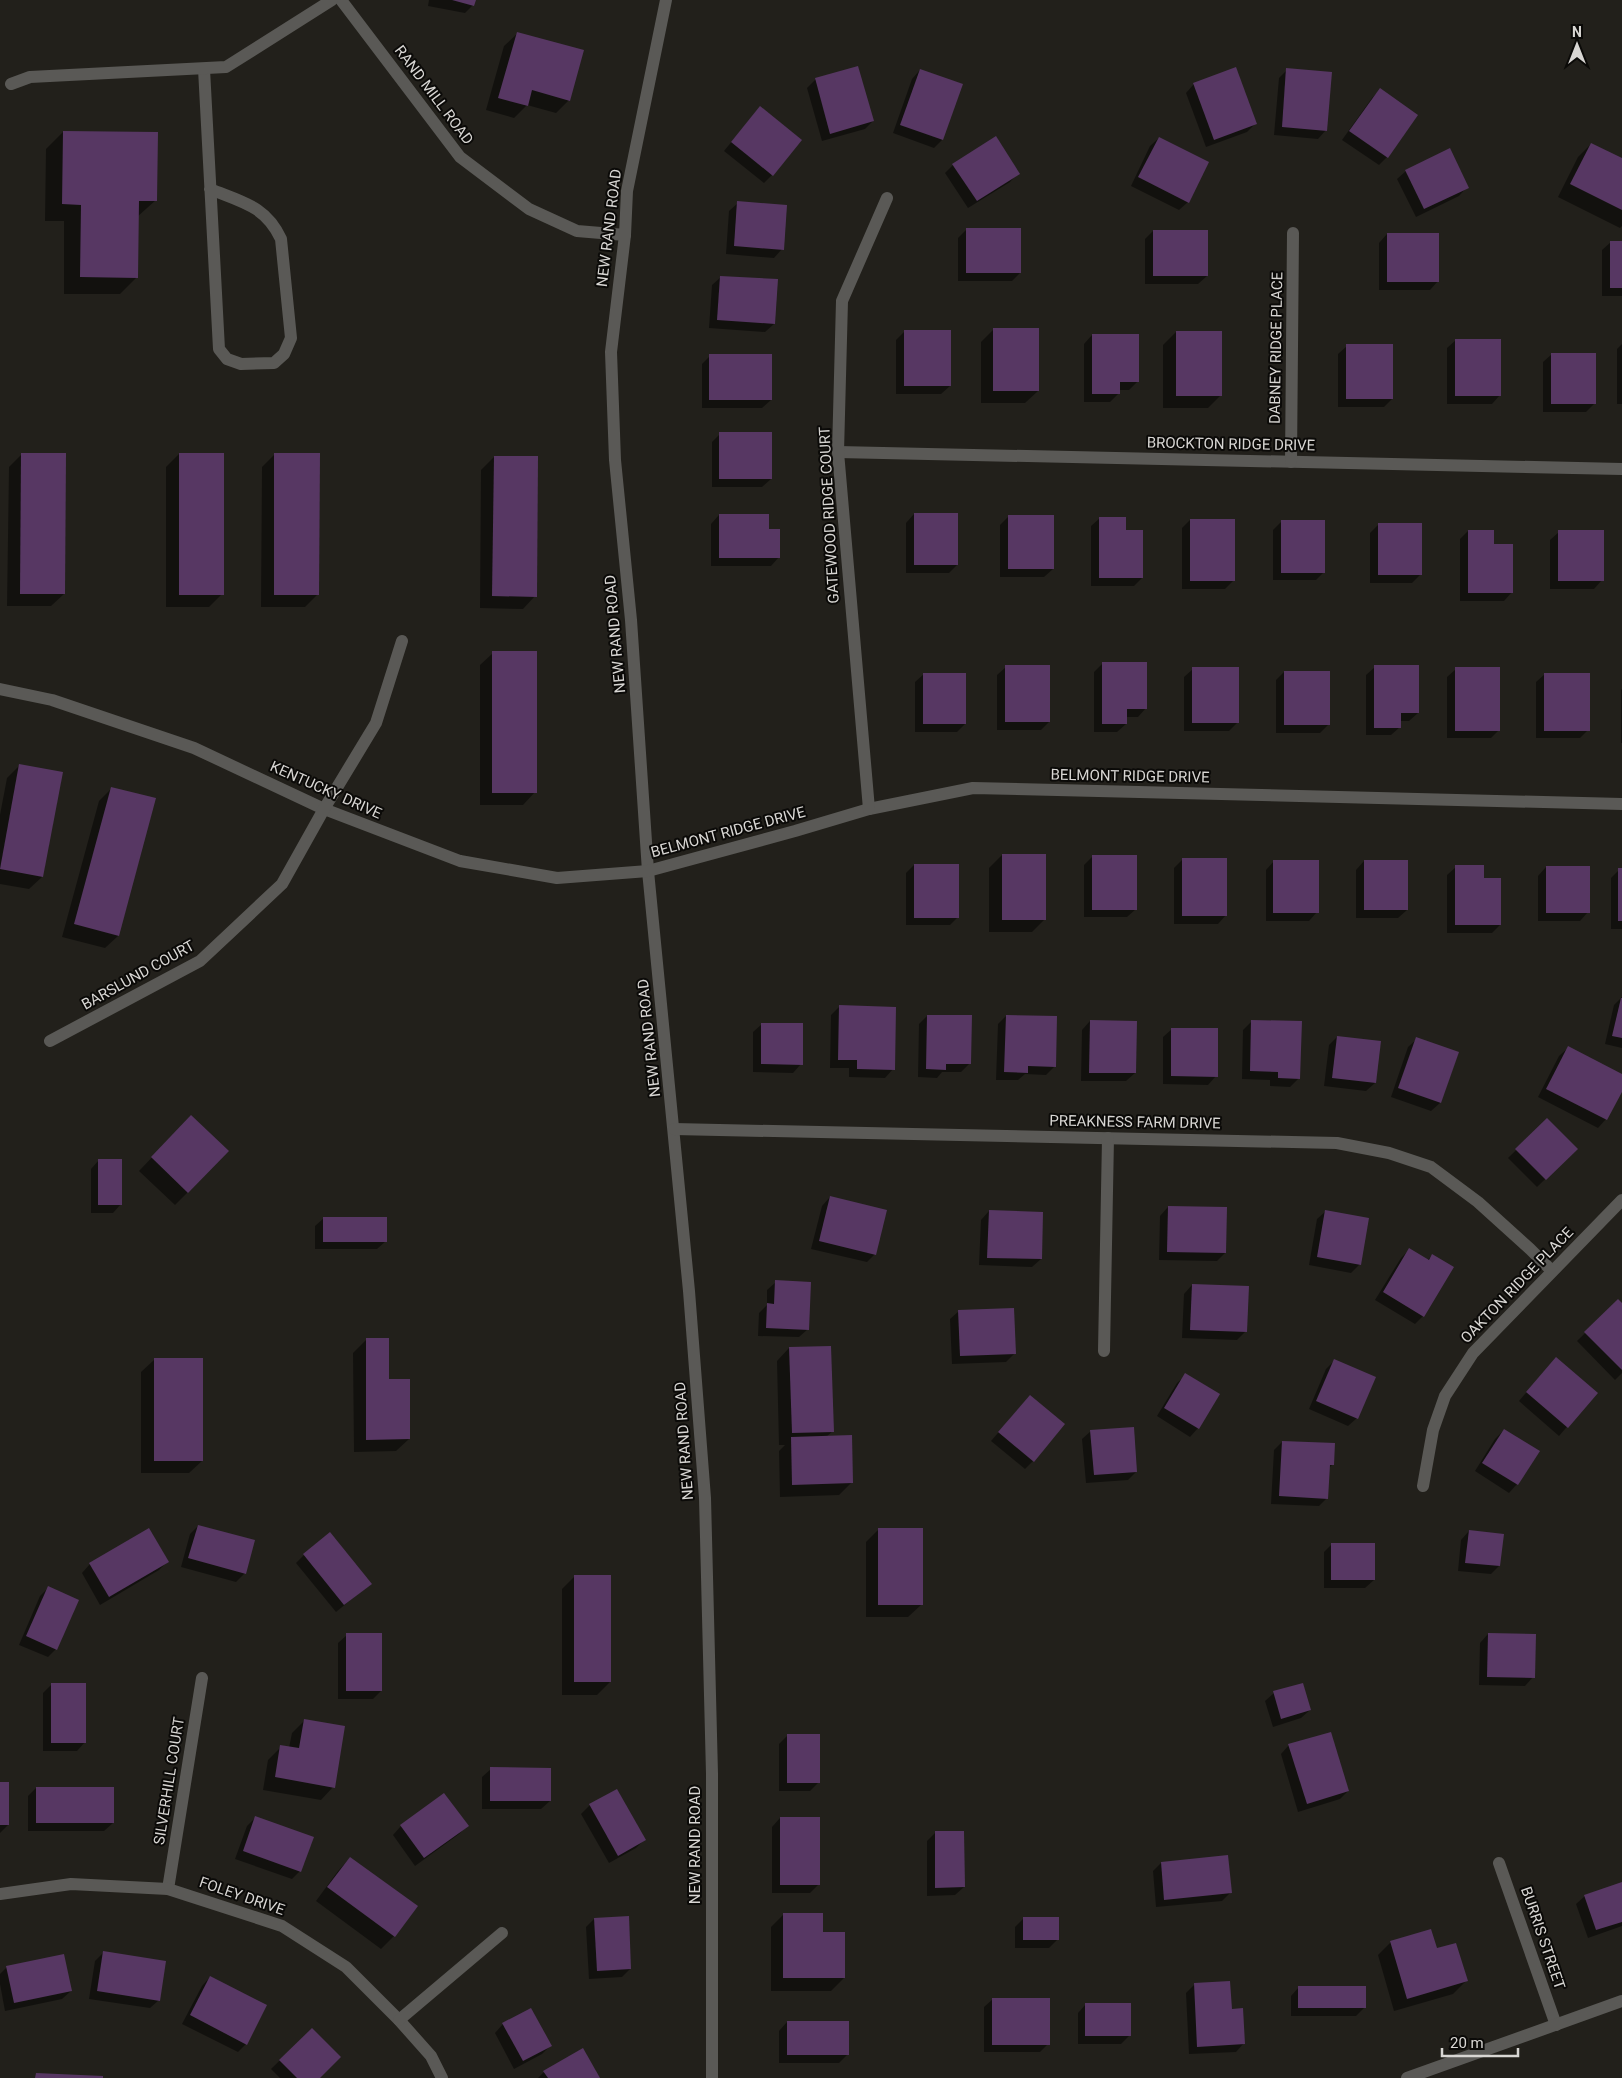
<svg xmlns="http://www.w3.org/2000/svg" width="1622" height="2078" font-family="Roboto,sans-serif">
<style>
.shadow{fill:#0007}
.building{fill:#573763}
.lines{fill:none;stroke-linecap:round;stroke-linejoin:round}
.minor{stroke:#5a5956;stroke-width:12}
.labels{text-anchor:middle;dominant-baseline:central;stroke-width:4;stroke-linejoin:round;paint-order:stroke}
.street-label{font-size:15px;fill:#d8d6d3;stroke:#0b0a08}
</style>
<rect width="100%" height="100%" fill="#22201b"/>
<g class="shadow">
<path d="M429,0h45l-1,5 -8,8 -37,-7z"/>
<path d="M517,34l52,66 -13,13 -29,-8 -13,13 -28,-8 18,-64z"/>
<path d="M857,68l16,53 -8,8 -43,12 -15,-53 8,-8z"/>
<path d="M920,70l22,70 -8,8 -41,-15 19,-54z"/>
<path d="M1287,70l39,60 -8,9 -44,-4 5,-57z"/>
<path d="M1194,84l61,40 -8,8 -41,15 -20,-54z"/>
<path d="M1380,90l7,67 -8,8 -37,-25 30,-42z"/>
<path d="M760,107l12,68 -8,8 -40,-32z"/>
<path d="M63,132l93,68 -19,17v60l-17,17h-56v-73h-19l1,-72z"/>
<path d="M1159,138l29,64 -9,8 -48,-24 19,-40z"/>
<path d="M1591,144l31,16v66l-2,2 -62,-31 20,-40z"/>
<path d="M953,165l65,8 -8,9 -42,26 -23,-35z"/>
<path d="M1406,171l61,16 -8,9 -43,21 -19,-38z"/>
<path d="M738,203l44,46 -8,9 -48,-4 3,-43z"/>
<path d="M966,230l54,43 -8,8h-54v-43z"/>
<path d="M1153,231l54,45 -9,8h-53v-45z"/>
<path d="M1387,234l51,47 -8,9h-51v-47z"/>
<path d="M1611,242h11v54h-20v-46z"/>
<path d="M721,277l55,4 -2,43 -9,8 -56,-4 3,-43z"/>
<path d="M994,329l44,62 -13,12h-44v-61z"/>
<path d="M904,332l46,54 -9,8h-45v-54z"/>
<path d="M1176,332l45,63 -13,13h-45v-63z"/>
<path d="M1092,335l46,46 -9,9h-10v3l-9,9h-26v-58z"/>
<path d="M1456,340l44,55 -8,9h-45v-56z"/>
<path d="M1622,344v60h-5v-55z"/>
<path d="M1347,346l45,53 -8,8h-46v-53z"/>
<path d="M1552,354l43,49 -9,9h-43v-50z"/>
<path d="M710,356l61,44 -9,8h-60v-44z"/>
<path d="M720,434l51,45 -9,8h-50v-45z"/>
<path d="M22,454l42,140 -13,12h-44l2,-139z"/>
<path d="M179,454l43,140 -13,13h-43v-140z"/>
<path d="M275,454l43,140 -13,13h-44l1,-140z"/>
<path d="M494,457l41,139 -12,13 -43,-1 1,-138z"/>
<path d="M914,514l43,51 -8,8h-43v-50z"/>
<path d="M719,515l60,42 -8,9h-60v-42z"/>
<path d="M1009,516l44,53 -9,8h-44v-52z"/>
<path d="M1100,518l24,14 18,46 -8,8h-43v-60z"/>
<path d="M1190,520l44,60 -9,9h-43v-61z"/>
<path d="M1281,522l43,50 -8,8h-43v-50z"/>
<path d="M1378,525l43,49 -9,9h-42v-50z"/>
<path d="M1468,531l24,15 20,46 -8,9h-44v-62z"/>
<path d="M1559,532l43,48 -8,9h-44v-49z"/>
<path d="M493,653l42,139 -12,13h-43v-140z"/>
<path d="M1103,663l43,45 -8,9h-12v7l-9,8h-23v-60z"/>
<path d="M1006,667l43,55 -8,8h-44v-55z"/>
<path d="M1375,667l43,46 -9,8h-9v6l-9,8h-25v-60z"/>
<path d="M1193,669l44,54 -8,8h-45v-54z"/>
<path d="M1456,669l43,61 -8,8h-44v-61z"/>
<path d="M1284,672l44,53 -8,8h-44v-53z"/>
<path d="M924,674l41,50 -8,8h-42v-50z"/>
<path d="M1545,674l43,56 -8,8h-44v-56z"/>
<path d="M1622,689v54h-1v-53z"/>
<path d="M19,766l23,111 -13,12 -29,-5v-69l7,-37z"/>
<path d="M112,788l6,148 -13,12 -43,-11 37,-136z"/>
<path d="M1002,855l43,64 -13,13h-43v-64z"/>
<path d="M1092,857l44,52 -9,8h-43v-52z"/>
<path d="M1183,859l43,56 -8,9h-44v-56z"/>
<path d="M1274,861l43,51 -8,9h-43v-51z"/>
<path d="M1364,861l43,49 -9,8h-42v-48z"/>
<path d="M914,865l44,52 -8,8h-44v-52z"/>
<path d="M1456,867l44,58 -8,8h-45v-58z"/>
<path d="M1546,867l42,45 -8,9h-42v-45z"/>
<path d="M1619,870h3v59h-11v-51z"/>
<path d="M1622,997v51l-17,-4 9,-39z"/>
<path d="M840,1006l53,63 -8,9 -36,-1v-9h-19l1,-53z"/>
<path d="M927,1016l43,47 -9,9h-19l-5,6 -19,-1 1,-53z"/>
<path d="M1006,1016l48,51 -8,8 -21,-1 -7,6h-22l2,-56z"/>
<path d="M1090,1021l45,52 -9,8h-45l1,-51z"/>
<path d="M1252,1021l47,57 -9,9 -20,-1v-6l-28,-1 1,-49z"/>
<path d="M762,1024l39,40 -8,9 -40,-1v-40z"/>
<path d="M1172,1029l44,47 -8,9 -45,-1v-47z"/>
<path d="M1337,1037l38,46 -9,8 -42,-5 5,-41z"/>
<path d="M1417,1039l41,14 -18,50 -9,8 -40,-14 17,-50z"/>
<path d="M1568,1048l54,28v14l-16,29 -8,9 -60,-31 21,-41z"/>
<path d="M1547,1120l29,29 -39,38 -29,-29z"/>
<path d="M178,1130l10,62 -13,13 -36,-34z"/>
<path d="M99,1160l22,44 -8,9h-22v-44z"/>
<path d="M830,1197l45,57 -8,8 -56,-13 11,-43z"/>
<path d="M1168,1207l57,46 -8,8 -58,-1 1,-44z"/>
<path d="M989,1211l52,48 -9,8 -53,-2 2,-45z"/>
<path d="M1326,1211l34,53 -9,9 -42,-8 8,-46z"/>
<path d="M324,1218l62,23 -9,8h-62v-23z"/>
<path d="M1409,1250l18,11 5,-6 -9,61 -8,8 -40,-24 26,-42z"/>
<path d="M776,1282l32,47 -9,8 -41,-1 1,-23 8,-8v-15z"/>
<path d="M1192,1285l54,46 -9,9 -55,-2 2,-44z"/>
<path d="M1618,1301l4,4v68l-7,7 -38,-39z"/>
<path d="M959,1311l55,43 -8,8 -54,2 -2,-45z"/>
<path d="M366,1340l22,40 21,59 -13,12 -42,1 -1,-99z"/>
<path d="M789,1348l44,83 -7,6 26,45 -13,13 -59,2 -1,-46 6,-6h-6l-2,-84z"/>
<path d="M154,1360l48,101 -13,12h-48v-101z"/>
<path d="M1334,1361l23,57 -9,8 -39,-17 17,-40z"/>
<path d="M1548,1367l48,26 -37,43 -40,-35z"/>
<path d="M1186,1375l12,53 -8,9 -33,-21 20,-33z"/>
<path d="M1022,1405l11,56 -8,8 -34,-28z"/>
<path d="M1504,1430l13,54 -8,9 -34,-22 20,-32z"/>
<path d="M1091,1431l45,41 -8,8 -42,3 -4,-44z"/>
<path d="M1282,1442l51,22 -4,4 -2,30 -8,8 -48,-2 3,-54z"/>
<path d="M198,1526l47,47 -9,9 -55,-15 9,-33z"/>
<path d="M879,1529l42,76 -13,12h-42v-75z"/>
<path d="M1469,1531l30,35 -8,8 -33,-3 3,-31z"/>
<path d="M1332,1544l42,36 -9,8h-41v-36z"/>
<path d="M304,1555l66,29 -34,28 -40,-49z"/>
<path d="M167,1562l-8,8 -59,35 -18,-32 8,-9z"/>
<path d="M575,1576l35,106 -13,13h-35v-106z"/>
<path d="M48,1588l8,61 -8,8 -29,-12 21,-49z"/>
<path d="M1488,1634l45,43 -8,9 -46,-1 1,-42z"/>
<path d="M347,1635l34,56 -8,8h-35v-56z"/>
<path d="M52,1684l33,58 -8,9h-34v-58z"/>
<path d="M1274,1693l36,17 -9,8 -28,9 -8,-26z"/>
<path d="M305,1720l28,67 -12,13 -58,-10 5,-30 13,-13 8,1 3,-15z"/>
<path d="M787,1736l32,46 -9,9h-31v-47z"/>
<path d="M1289,1745l59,46 -8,8 -42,13 -17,-58z"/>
<path d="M491,1769l59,32 -9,8h-59v-32z"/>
<path d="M0,1783l8,42 -8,8z"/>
<path d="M36,1788l77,35 -9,8h-76v-35z"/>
<path d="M617,1790l27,50 -8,8 -27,15 -28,-49 9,-9z"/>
<path d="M444,1795l23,31 -8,8 -44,32 -22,-31 8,-9z"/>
<path d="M256,1817l44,54 -8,8 -57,-20 12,-33z"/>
<path d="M780,1818l39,66 -9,9h-38v-66z"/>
<path d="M935,1833l29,54 -9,8 -28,1v-55z"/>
<path d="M350,1858l44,78 -13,13 -65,-48 22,-30z"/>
<path d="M1161,1863l69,30 -8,8 -66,6 -3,-36z"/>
<path d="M1622,1883v43l-34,12 -12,-34 9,-8z"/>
<path d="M784,1914l38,19 22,45 -13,13h-60v-64z"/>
<path d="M594,1919l36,50 -8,8 -33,2 -3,-52z"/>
<path d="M1023,1919l34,21 -8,8h-34v-21z"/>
<path d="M1391,1942l45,8 30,31 -13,13 -59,17 -16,-56z"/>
<path d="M104,1952l55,48 -9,8 -61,-9 6,-38z"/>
<path d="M7,1967l64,24 -9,8 -57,12 -5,-27v-10z"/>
<path d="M210,1977l36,67 -8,8 -56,-28 20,-38z"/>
<path d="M1194,1985l37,25 13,33 -8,9 -47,2 -3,-61z"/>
<path d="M1299,1987l66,20 -9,9h-65v-20z"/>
<path d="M993,1999l55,45 -8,8h-56v-45z"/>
<path d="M1086,2004l44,31 -9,9h-43v-31z"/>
<path d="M787,2022l60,33 -8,8h-60v-32z"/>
<path d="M503,2024l47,22 -8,8 -28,15 -19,-36z"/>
<path d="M312,2029l6,49h-38l-9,-9z"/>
<path d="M544,2072l55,6h-61z"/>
</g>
<g class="building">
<path d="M452,0h24l-2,6z"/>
<path d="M517,32l67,18 -14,51 -38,-11 -4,16 -30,-8z"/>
<path d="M858,66l16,55 -44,13 -15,-56z"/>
<path d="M1236,67l21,57 -43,16 -21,-57z"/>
<path d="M1286,68l46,4 -5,59 -45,-4z"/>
<path d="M920,69l43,15 -20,56 -43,-15z"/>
<path d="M1380,88l38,27 -30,43 -39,-27z"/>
<path d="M760,106l42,34 -29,36 -42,-34z"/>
<path d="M63,131l95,1 -1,69h-18l-1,77 -58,-1 1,-72 -19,-1z"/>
<path d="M996,136l24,38 -43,27 -25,-37z"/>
<path d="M1159,137l50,25 -20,41 -51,-26z"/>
<path d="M1591,143l31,15v52l-52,-26z"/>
<path d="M1450,148l19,40 -45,21 -19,-39z"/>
<path d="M737,201l50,4 -3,45 -50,-4z"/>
<rect x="966" y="228" width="55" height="45"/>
<rect x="1153" y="230" width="55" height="46"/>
<rect x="1387" y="233" width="52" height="49"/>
<rect x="1610" y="241" width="12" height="47"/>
<path d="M720,276l58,3 -3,45 -58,-4z"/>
<rect x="993" y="328" width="46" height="63"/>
<rect x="904" y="330" width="47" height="56"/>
<rect x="1176" y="331" width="46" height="65"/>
<path d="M1092,334h47v48h-19v12h-28z"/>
<rect x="1455" y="339" width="46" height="57"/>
<rect x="1346" y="344" width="47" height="55"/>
<rect x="1551" y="353" width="45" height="51"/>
<rect x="709" y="354" width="63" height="46"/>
<rect x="719" y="432" width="53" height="47"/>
<path d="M21,453h45l-1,141h-45z"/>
<rect x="179" y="453" width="45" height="142"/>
<path d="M274,453h46l-1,142h-45z"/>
<path d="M494,456h44l-1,141 -45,-1z"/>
<rect x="914" y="513" width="44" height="52"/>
<path d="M719,514h50v15h11v29h-61z"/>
<rect x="1008" y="515" width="46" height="54"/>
<path d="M1099,517h27v13h17v48h-44z"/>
<rect x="1190" y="519" width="45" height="62"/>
<rect x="1281" y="520" width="44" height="53"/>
<rect x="1378" y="523" width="44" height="52"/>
<path d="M1468,530h26v14h19v49h-45z"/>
<rect x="1558" y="530" width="46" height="51"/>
<rect x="492" y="651" width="45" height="142"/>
<path d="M1102,662h45v47h-20v15h-25z"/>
<rect x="1005" y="665" width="45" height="57"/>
<path d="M1374,665h45v48h-18v15h-27z"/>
<rect x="1192" y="667" width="47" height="56"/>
<rect x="1455" y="667" width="45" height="64"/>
<rect x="1284" y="671" width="46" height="54"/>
<rect x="923" y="673" width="43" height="51"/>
<rect x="1544" y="673" width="46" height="58"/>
<path d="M19,764l44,8 -20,105 -43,-8z"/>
<path d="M111,787l45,11 -37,138 -45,-12z"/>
<rect x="1002" y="854" width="44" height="66"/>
<rect x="1092" y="855" width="45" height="55"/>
<rect x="1182" y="858" width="45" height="58"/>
<rect x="1273" y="860" width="46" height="53"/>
<rect x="1364" y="860" width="44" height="50"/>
<rect x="914" y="864" width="45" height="54"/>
<path d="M1455,865h29v13h17v47h-46z"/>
<rect x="1546" y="866" width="44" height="47"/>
<rect x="1618" y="868" width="4" height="53"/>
<path d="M1621,998h1v40l-10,-2z"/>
<path d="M839,1005l57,2 -1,63 -38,-1v-9h-19z"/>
<path d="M927,1015h45l-1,49h-25v6l-20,-1z"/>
<path d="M1006,1015l51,1 -1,51 -28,-1v7l-24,-1z"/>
<path d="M1090,1020l47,1 -1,52h-47z"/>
<path d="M1251,1020l51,1 -2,58 -22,-1v-6l-28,-1z"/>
<path d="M761,1023h42v42l-42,-1z"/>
<path d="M1171,1028h47v49l-47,-1z"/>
<path d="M1337,1036l44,5 -5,42 -44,-5z"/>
<path d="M1416,1037l43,15 -18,51 -43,-15z"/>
<path d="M1568,1046l54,28v18l-15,28 -61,-31z"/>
<path d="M191,1115l38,36 -41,42 -37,-36z"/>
<path d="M1547,1118l31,31 -32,31 -31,-31z"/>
<rect x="98" y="1159" width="24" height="46"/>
<path d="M830,1196l57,14 -11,45 -57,-14z"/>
<path d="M1168,1206l59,1 -1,46 -59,-1z"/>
<path d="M989,1210l54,2 -1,47 -55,-1z"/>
<path d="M1325,1210l44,8 -8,47 -44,-8z"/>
<rect x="323" y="1217" width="64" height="25"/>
<path d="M1409,1248l20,12 3,-6 22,13 -30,50 -41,-25z"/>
<path d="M775,1280l36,2 -2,48 -43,-2 1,-25 7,1z"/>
<path d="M1192,1284l57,2 -2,46 -57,-2z"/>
<path d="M1618,1299l4,4v67l-38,-38z"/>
<path d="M1014,1308l2,46 -56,2 -2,-46z"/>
<path d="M366,1338h23v41h21v60l-44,1z"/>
<path d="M831,1346l3,86 -42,1 -3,-86z"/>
<path d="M1556,1357l42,36 -30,35 -42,-36z"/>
<rect x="154" y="1358" width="49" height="103"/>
<path d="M1334,1359l42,18 -18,42 -42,-18z"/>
<path d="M1185,1373l35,21 -21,35 -35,-21z"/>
<path d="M1030,1395l35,29 -31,38 -36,-30z"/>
<path d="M1134,1427l3,45 -43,3 -4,-45z"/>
<path d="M1504,1429l36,22 -22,34 -36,-22z"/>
<path d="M852,1435l1,48 -61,2 -1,-48z"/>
<path d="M1282,1441l53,2 -1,22h-4l-2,34 -49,-3z"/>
<path d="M198,1525l57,15 -9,34 -58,-16z"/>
<path d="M149,1528l20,34 -60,35 -20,-34z"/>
<rect x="878" y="1528" width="45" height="77"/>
<path d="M1469,1530l35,4 -4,32 -35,-3z"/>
<path d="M330,1532l42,52 -28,21 -41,-51z"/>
<rect x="1331" y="1543" width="44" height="37"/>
<rect x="574" y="1575" width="37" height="107"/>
<path d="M48,1586l31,14 -22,50 -31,-14z"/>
<rect x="346" y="1633" width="36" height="58"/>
<path d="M1488,1633l48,1 -1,44 -48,-1z"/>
<rect x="51" y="1683" width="35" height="60"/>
<path d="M1303,1683l8,27 -30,9 -8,-28z"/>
<path d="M304,1719l41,7 -10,62 -60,-11 5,-32 19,3z"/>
<path d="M1331,1732l18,59 -42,13 -19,-60z"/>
<rect x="787" y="1734" width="33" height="49"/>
<path d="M490,1767l61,1v33h-61z"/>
<rect x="0" y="1782" width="9" height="43"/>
<rect x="36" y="1787" width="78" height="36"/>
<path d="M617,1789l29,51 -28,16 -29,-52z"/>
<path d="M444,1793l25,33 -45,32 -24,-33z"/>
<path d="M255,1816l59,21 -13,35 -58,-21z"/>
<rect x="780" y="1817" width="40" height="68"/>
<path d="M935,1831h29l1,56 -30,1z"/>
<path d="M1228,1855l4,38 -68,7 -3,-38z"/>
<path d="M350,1857l68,49 -23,31 -68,-50z"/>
<path d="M1622,1882v40l-26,8 -12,-35z"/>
<path d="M783,1913h40v19h22v46h-62z"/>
<path d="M629,1916l2,53 -34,2 -3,-53z"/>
<rect x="1023" y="1917" width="36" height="23"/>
<path d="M1431,1929l6,19 19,-5 12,38 -61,18 -17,-58z"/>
<path d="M103,1951l63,10 -6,40 -63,-10z"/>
<path d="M64,1954l8,37 -58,12 -8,-37z"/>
<path d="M210,1976l57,29 -20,40 -57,-30z"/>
<path d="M1230,1981l2,28 11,-1 2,36 -48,3 -3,-64z"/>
<rect x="1298" y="1986" width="68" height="22"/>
<rect x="992" y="1998" width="58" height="47"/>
<rect x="1085" y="2003" width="46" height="33"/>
<path d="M531,2008l21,38 -29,15 -21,-38z"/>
<rect x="787" y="2021" width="62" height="34"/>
<path d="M312,2028l29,29 -21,21h-23l-18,-18z"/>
<path d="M583,2048l17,30h-52l-5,-7z"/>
<path d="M36,2073l67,3v2h-68z"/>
</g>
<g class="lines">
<g class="minor">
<path d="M341,0l119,157 69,52 48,22 48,4"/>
<path d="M666,0l-39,191 -2,44 -14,117 4,108 16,160 17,251 41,420 16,207 7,276v304"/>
<path d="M204,69l15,280 8,10 14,5 33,-1 10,-9 7,-16 -10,-99c-15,-33 -39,-37 -71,-50"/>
<path d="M11,84l19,-7 196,-10 106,-67"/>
<path d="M838,452l784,17"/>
<path d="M1291,462l2,-229"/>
<path d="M0,689l52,11 142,48 130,61 136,52 97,17 91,-7 147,-40 74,-22 104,-21 649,16"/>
<path d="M869,809l-31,-357 4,-151 45,-103"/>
<path d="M50,1041l150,-80 82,-77 42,-75 52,-86 26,-82"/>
<path d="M674,1129l663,14 52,10 42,14 47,35 52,47 22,22"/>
<path d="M1104,1351l4,-213"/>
<path d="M1423,1486l10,-56 12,-34 28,-43 149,-153"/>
<path d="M1499,1863l57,162"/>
<path d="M168,1889l34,-211"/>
<path d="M0,1894l71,-10 97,5 114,37 64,41 53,53 32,36 11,22"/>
<path d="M399,2020l103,-87"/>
<path d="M1407,2078l215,-77"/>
</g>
</g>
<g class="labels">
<g class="street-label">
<text transform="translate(434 95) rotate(53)">RAND MILL ROAD</text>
<text transform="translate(609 228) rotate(-83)">NEW RAND ROAD</text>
<text transform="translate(1276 348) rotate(-89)">DABNEY RIDGE PLACE</text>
<text transform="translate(1231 444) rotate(1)">BROCKTON RIDGE DRIVE</text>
<text transform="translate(829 515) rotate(-93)">GATEWOOD RIDGE COURT</text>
<text transform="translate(615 634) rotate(-95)">NEW RAND ROAD</text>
<text transform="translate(1130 776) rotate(1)">BELMONT RIDGE DRIVE</text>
<text transform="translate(326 790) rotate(24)">KENTUCKY DRIVE</text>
<text transform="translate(728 832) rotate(-15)">BELMONT RIDGE DRIVE</text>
<text transform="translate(138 975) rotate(-29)">BARSLUND COURT</text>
<text transform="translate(649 1038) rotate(-96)">NEW RAND ROAD</text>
<text transform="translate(1135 1122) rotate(1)">PREAKNESS FARM DRIVE</text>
<text transform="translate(1517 1285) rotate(-46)">OAKTON RIDGE PLACE</text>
<text transform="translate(684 1441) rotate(-94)">NEW RAND ROAD</text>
<text transform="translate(169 1781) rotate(-81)">SILVERHILL COURT</text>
<text transform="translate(695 1845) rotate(-90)">NEW RAND ROAD</text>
<text transform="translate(242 1896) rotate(19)">FOLEY DRIVE</text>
<text transform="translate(1543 1938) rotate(71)">BURRIS STREET</text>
</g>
</g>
<g transform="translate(1577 45)" stroke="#0b0a08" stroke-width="4" paint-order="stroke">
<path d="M0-4L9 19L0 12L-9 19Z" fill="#d8d6d3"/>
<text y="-8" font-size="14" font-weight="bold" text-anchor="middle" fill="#d8d6d3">N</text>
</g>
<path d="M1442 2048v8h76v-8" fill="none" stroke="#d8d6d3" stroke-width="2.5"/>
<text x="1450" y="2048" font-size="15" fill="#d8d6d3" stroke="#0b0a08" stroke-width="4" paint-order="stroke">20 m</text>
</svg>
